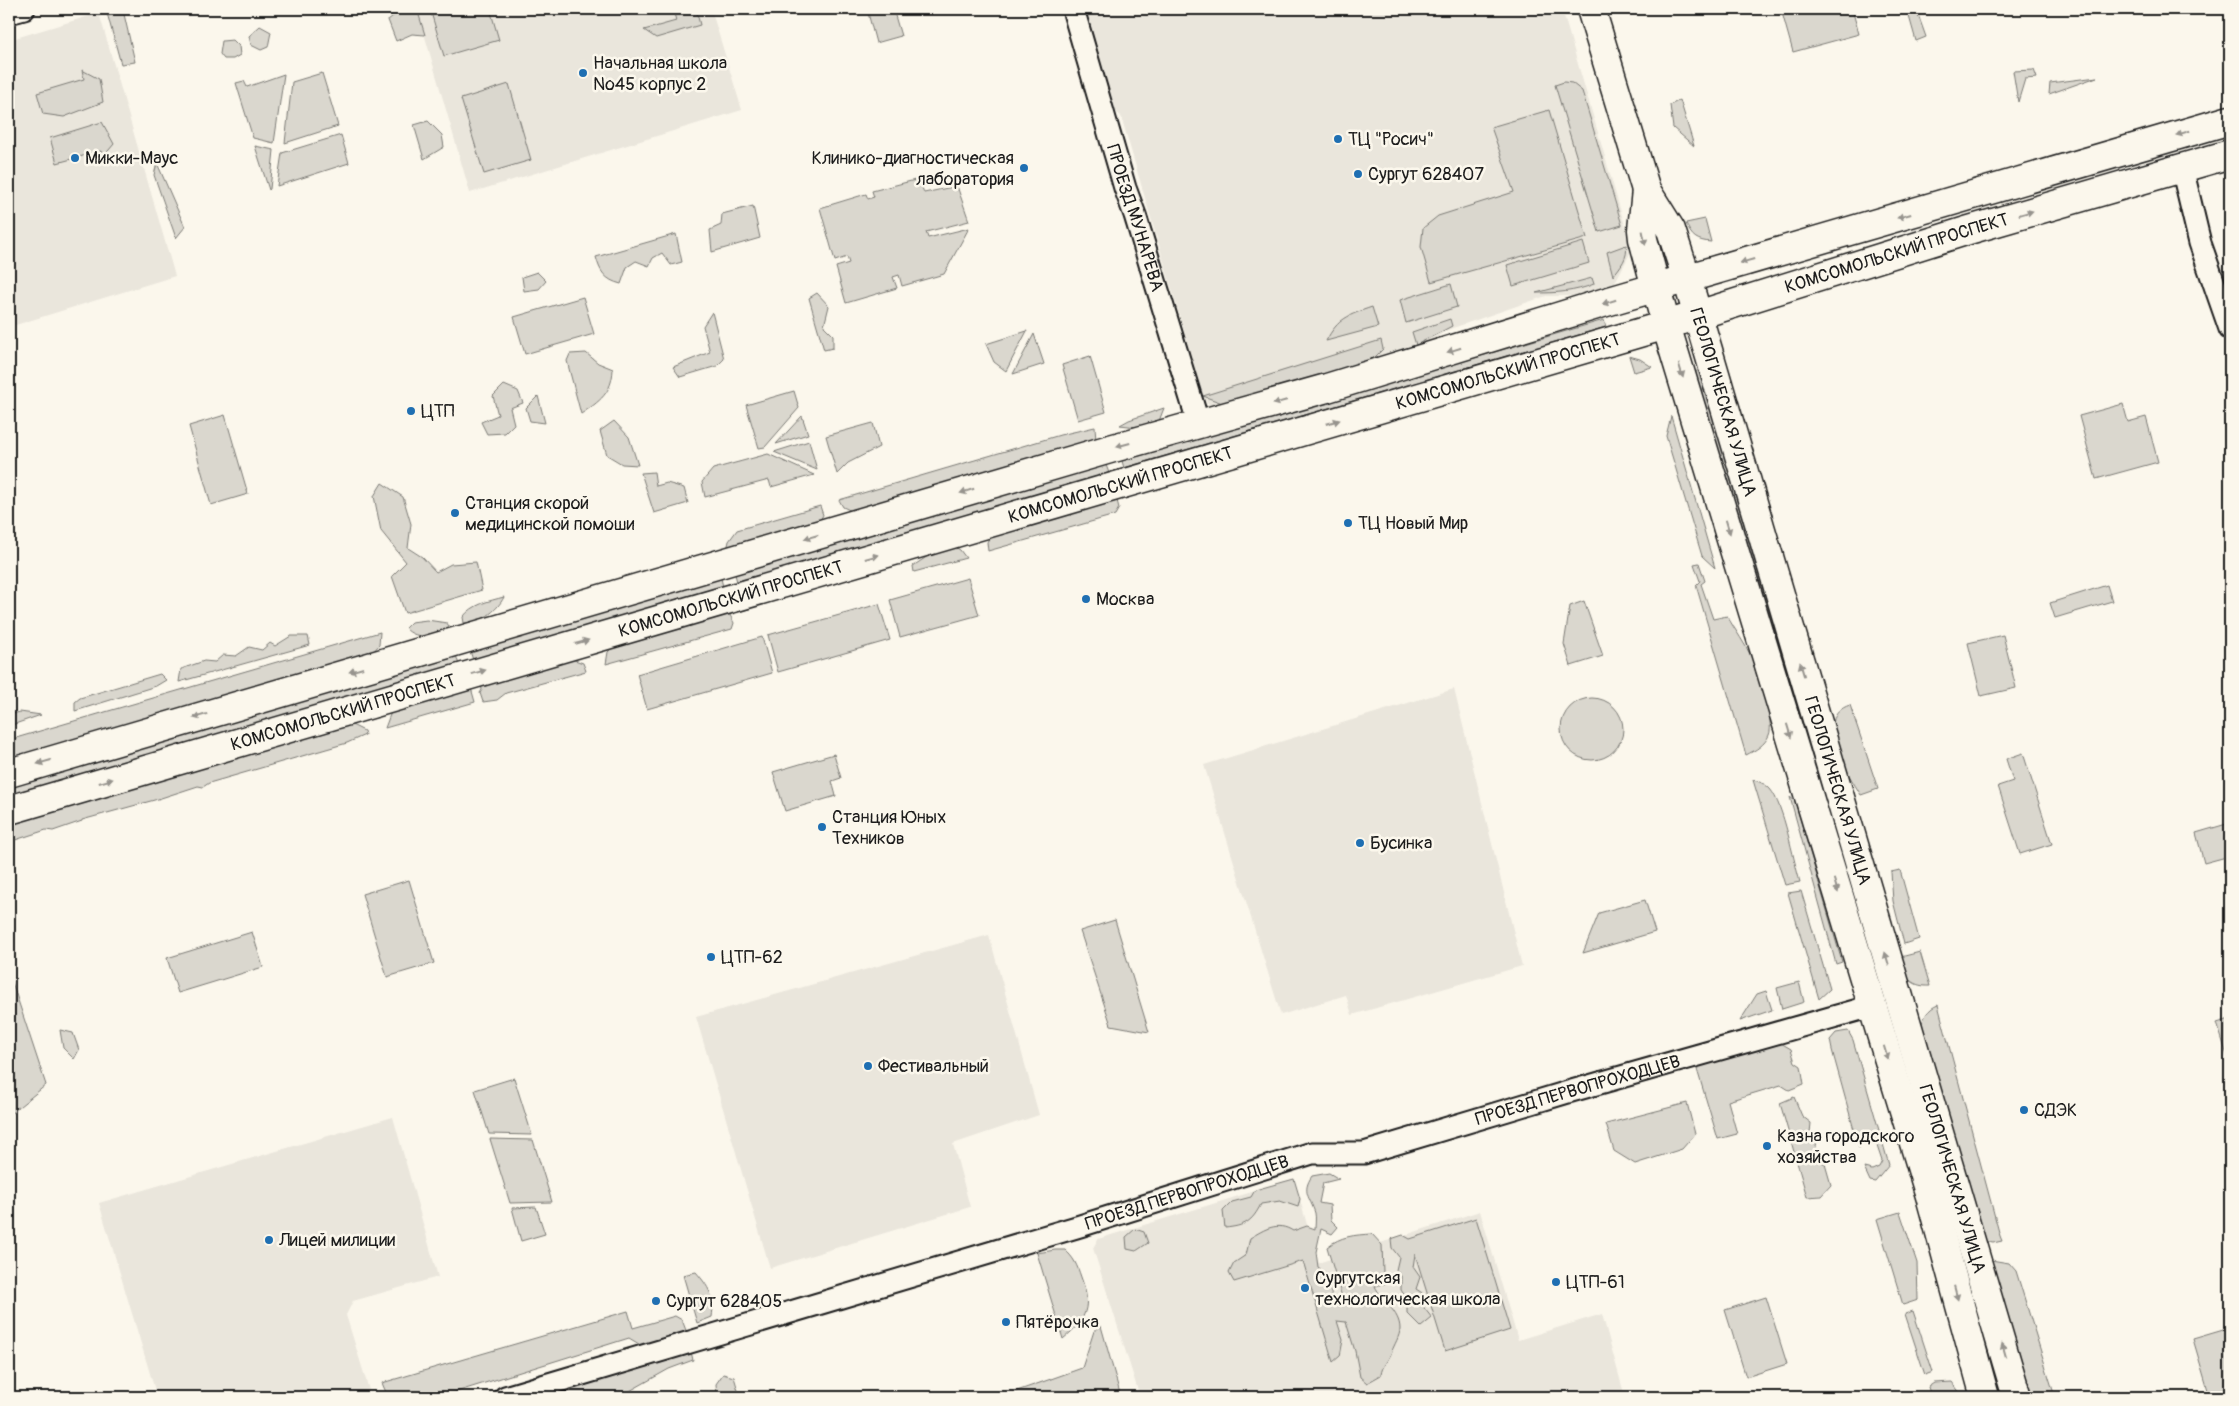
<svg xmlns="http://www.w3.org/2000/svg" width="2239" height="1406" font-family="Pangolin,sans-serif">
<style>
.built{fill:#eae6dc}
.green{fill:#dad7ce;stroke:#7b7a75}
.lines{fill:none;stroke-linecap:round;stroke-linejoin:round}
.street-casing{stroke:#1c1c1c;stroke-width:25}
.secondary-casing{stroke:#1c1c1c;stroke-width:31}
.street{stroke:#fbf7ec;stroke-width:21}
.secondary{stroke:#fbf7ec;stroke-width:28}
.oneway{fill:#97948e}
.poi-dot{fill:#1f6fb2;stroke:#fbf7ec;stroke-width:2}
.labels{text-anchor:middle;dominant-baseline:central;stroke-width:5;stroke-linejoin:round;paint-order:stroke}
.poi-label{font-size:18px;fill:#1c1c1c;stroke:#fbf7ec;text-anchor:start}
.street-label{font-size:18px;fill:#1c1c1c;stroke:#fbf7ec}
</style>
<rect width="100%" height="100%" fill="#fbf7ec"/>
<filter id="ink" filterUnits="userSpaceOnUse"><feTurbulence type="fractalNoise" baseFrequency=".02" numOctaves="2"/><feDisplacementMap in="SourceGraphic" scale="10" xChannelSelector="R" yChannelSelector="G"/><feConvolveMatrix kernelMatrix="1 2 1 2 8 2 1 2 1" color-interpolation-filters="sRGB"/></filter>
<g filter="url(#ink)">
<g class="built">
<path d="M417,9h294l31,101 -272,83z"/>
<path d="M1061,9h501l70,241 -18,34 -34,12h-34l-99,34 -25,18 -203,60 -10,-3 -6,-9 -82,-280 -38,-32z"/>
<path d="M99,13l76,263 -166,51v-287z"/>
<path d="M1454,689l68,277 -170,49 -6,-20 -65,20 -77,-250z"/>
<path d="M989,935l50,180 -86,29 17,63 -200,61 -74,-251z"/>
<path d="M393,1117l45,160 -85,24 -7,14 23,75 -22,7h-190l-58,-194z"/>
<path d="M1294,1179l24,84 162,-52 38,129 84,-26 23,83h-485l-47,-149 5,-9z"/>
</g>
<g class="green">
<path d="M402,9l16,3 7,23 -13,-1 -16,7 -8,-21z"/>
<path d="M430,9h60l9,31 -55,16z"/>
<path d="M673,9h23l4,16 -44,13 -12,-8 32,-9z"/>
<path d="M867,9h26l8,27 -25,7z"/>
<path d="M1781,9h71l7,25 -66,18z"/>
<path d="M1907,9h9l10,28 -10,4z"/>
<path d="M123,10l12,52 -14,2 -14,-51z"/>
<path d="M260,26l11,6 -3,15 -7,3 -10,-5 -2,-9z"/>
<path d="M233,40l6,6 1,9 -7,4h-9l-4,-5 2,-13z"/>
<path d="M82,70l17,9 4,23 -39,15 -21,-3 -6,-21 47,-14z"/>
<path d="M2034,70l3,8 -12,1 -7,23 -5,-31z"/>
<path d="M322,73l16,53 -53,17 7,-61z"/>
<path d="M284,74l-10,69 -21,-5 -17,-55 8,-2 3,6z"/>
<path d="M2097,77l-48,17 1,-11z"/>
<path d="M1564,82l8,1 10,8 40,134 -23,7 -44,-147z"/>
<path d="M509,84l22,76 -47,14 -23,-75z"/>
<path d="M1680,100l14,46 -21,-18 -3,-23z"/>
<path d="M1549,110l38,128 -156,44 -10,-35 2,-19 15,-12 76,-24 -23,-65z"/>
<path d="M428,121l14,14 2,12 -20,12 -10,-34z"/>
<path d="M102,122l12,22 -11,13 -2,-6 -44,12 -7,-25z"/>
<path d="M341,135l8,28 -72,23 5,-33z"/>
<path d="M255,146l19,4 -4,39 -1,1z"/>
<path d="M157,163l28,64 -9,11 -22,-63z"/>
<path d="M919,179l5,14 33,-7 12,35 -43,11 2,6 41,-10 -25,46 -42,12 -3,-11 -6,2 4,11 -51,15 -10,-36 13,-4 -2,-6 -12,4 -15,-53 46,-14 2,5 6,-2 -2,-6z"/>
<path d="M753,206l7,32 -48,14 -2,-22 11,-5 1,-11z"/>
<path d="M1705,219l6,23c-14,-1 -20,-5 -25,-19z"/>
<path d="M676,234l6,28 -11,3 -9,-12 -9,5 -4,8 -13,-5 -9,6 -6,17c-16,-4 -21,-12 -25,-27z"/>
<path d="M1583,242l6,21 -76,23 -6,-21z"/>
<path d="M1626,245c3,12 -6,22 -13,31l-6,-24z"/>
<path d="M537,272l9,9 -7,8 -15,2 -2,-14z"/>
<path d="M1592,278l2,6c-19,8 -38,9 -58,9z"/>
<path d="M1451,284l6,23 -51,16 -6,-23z"/>
<path d="M817,293l12,13 -5,20 9,9v13l-9,2 -15,-52z"/>
<path d="M583,297l11,37 -69,20 -11,-37z"/>
<path d="M1372,307l6,20 -52,14c12,-23 23,-26 46,-34z"/>
<path d="M712,312l12,47 -7,7 -37,11 -7,-10 37,-15 -7,-26z"/>
<path d="M1450,319l2,7 -36,19 -4,-13z"/>
<path d="M1604,320l2,7 -482,141 -2,-7z"/>
<path d="M1027,331l-21,40 -12,-9 -8,-18z"/>
<path d="M1034,334l10,30 -31,10z"/>
<path d="M1381,340l2,9 -10,10 -148,45 -22,-8z"/>
<path d="M586,353l12,10 15,6c-1,24 -13,32 -32,45l-14,-53 3,-7z"/>
<path d="M1090,356l16,56 -28,8 -16,-55z"/>
<path d="M1629,356l11,3 12,8 -18,5z"/>
<path d="M1699,370l171,579 -5,2 -172,-578z"/>
<path d="M504,385l14,6 5,12 -13,5 4,16 -9,9 -18,1 -6,-12 17,-7 -5,-19z"/>
<path d="M794,391l5,17 -34,39 -6,1 -13,-43z"/>
<path d="M538,396l7,27 -15,-2 -4,-13z"/>
<path d="M2123,404l5,18 18,-5 12,45 -62,17 -17,-63z"/>
<path d="M1164,408l-5,13 -22,6 -17,-2 9,-5z"/>
<path d="M225,415l23,79 -37,11 -22,-79z"/>
<path d="M802,416l6,18 -32,10z"/>
<path d="M1671,416l44,152 -13,-12 -36,-120z"/>
<path d="M614,421l15,16 9,28 -16,-1 -15,-9 -7,-24z"/>
<path d="M873,423l6,24 -31,16 -11,11 -11,-38z"/>
<path d="M1095,427l1,14 -242,71 -11,-5 -4,-7 221,-65z"/>
<path d="M809,441l8,29 -43,-18z"/>
<path d="M768,454l46,21 -43,12 -2,-7 -64,17 -3,-15 11,-13z"/>
<path d="M1106,465l3,8 -372,109 -2,-8z"/>
<path d="M654,472l2,14 11,-3 17,5 4,15 -34,10 -13,-40z"/>
<path d="M382,483l21,14 8,27 -3,24 14,9 14,15 15,-8 25,-2 6,28 -77,23 -13,-37 14,-14 -25,-31 -7,-35z"/>
<path d="M1116,497l3,11 -4,7 -127,36 -1,-9 5,-9z"/>
<path d="M820,506l3,9 -6,10 -90,25 2,-9 8,-11z"/>
<path d="M954,546l6,4 6,8 -52,14 -1,-6 24,-16z"/>
<path d="M1699,563l6,18 -4,3 12,35 14,-3c8,14 19,29 26,44 5,13 22,62 16,75 -4,10 -13,15 -23,20l-50,-170 4,-4 -6,-17z"/>
<path d="M721,578l2,9 -250,73 -3,-9z"/>
<path d="M968,578l11,37 -79,22 -10,-37z"/>
<path d="M2107,585l5,16 -57,17 -5,-15z"/>
<path d="M504,597c-7,14 -24,27 -40,26l-1,-6c10,-13 26,-16 41,-20z"/>
<path d="M1584,601l19,55 -32,10 -7,-22 6,-38z"/>
<path d="M879,604l11,36 -112,32 -10,-37z"/>
<path d="M728,611l6,12 -2,6 -126,35 2,-12 6,-7z"/>
<path d="M427,620l20,3 4,7c-15,6 -34,11 -46,-2l6,-6z"/>
<path d="M380,632l-1,13 -7,8 -363,105v-18z"/>
<path d="M2003,635l13,53 -35,8 -13,-53z"/>
<path d="M291,636h17l2,9 -131,37 2,-13 23,-8 11,1 8,-7 13,1 13,-9 13,3 8,-7 5,3z"/>
<path d="M762,637l10,36 -125,36 -10,-35z"/>
<path d="M456,655l3,10 -450,131v-12z"/>
<path d="M572,659l11,4 3,8 -80,22 -9,7 -14,2 -3,-9 2,-3 -1,-6z"/>
<path d="M160,674l6,6 -10,6 -81,25v-9l5,-4z"/>
<path d="M471,688l4,14 -90,26 6,-16z"/>
<circle cx="1592" cy="729" r="31"/>
<path d="M1850,705l28,84 -17,6c-13,-21 -50,-78 -11,-90z"/>
<path d="M20,712l21,3 -32,11v-11z"/>
<path d="M342,724l10,1 12,6 1,4 -18,8 -138,40 -6,4 -5,-1 -40,13 -76,21v1l-29,10 -7,-1 -37,12v-20z"/>
<path d="M2023,753l29,91 -32,10 -22,-68 15,-5 -7,-22z"/>
<path d="M834,754l7,24 -9,3 4,15 -51,15 -12,-39z"/>
<path d="M1753,780c7,2 11,3 17,9 14,16 23,70 30,93l-15,3z"/>
<path d="M1790,797l5,4 47,161 -6,2z"/>
<path d="M2230,823v33l-26,7 -8,-30z"/>
<path d="M1900,870l19,69 -15,5 -11,-43 -2,-29z"/>
<path d="M409,880l25,83 -47,14 -25,-83z"/>
<path d="M1801,891l29,98 -11,10 -31,-106z"/>
<path d="M1645,900l10,32 -72,21 16,-40z"/>
<path d="M1115,920l34,112 -38,-7 -31,-94z"/>
<path d="M252,932l11,35 -85,26 -11,-35z"/>
<path d="M1920,952l10,34c-21,1 -25,-11 -33,-28z"/>
<path d="M9,973l37,112 -37,30z"/>
<path d="M1799,982l5,20 -22,7 -5,-21z"/>
<path d="M1766,991l6,19 -32,11 17,-27z"/>
<path d="M1938,1005l62,231 2,5 -9,2 -10,-2 -63,-214c4,-9 7,-18 18,-22z"/>
<path d="M2230,1019v42l-1,1 -12,-39z"/>
<path d="M60,1030l13,3 6,17 -5,9 -11,-11z"/>
<path d="M1848,1031l5,9 36,125 -14,17 -5,-1 -6,-13 8,2 7,-3 3,-6 -6,-18 -5,-4 -9,3 -3,6 -27,-98 -2,-10 6,-7z"/>
<path d="M1779,1042l12,7 4,13 6,4 3,18 -15,6 -8,-5 -53,16 9,33 -19,5 -22,-73z"/>
<path d="M514,1078l18,57 -43,-1 -14,-44z"/>
<path d="M1794,1097l8,19 9,7 -1,10 7,8 -3,16 11,7 6,21 -10,11 -14,1 -27,-94z"/>
<path d="M1687,1103l8,31 -13,15 -47,15 -21,-13 -8,-27z"/>
<path d="M490,1139l43,1 19,62 -42,1z"/>
<path d="M1329,1173l10,6 -16,4 -4,20 11,2 1,15 7,7 -6,7 -11,-5 -5,23 2,15 10,8 4,24 8,8 2,-10 -15,-50c14,-11 27,-12 45,-13l10,11 1,27 4,11 -12,3c7,15 25,26 25,43 0,7 -6,16 -8,22 -3,10 -10,14 -11,24l-14,8 -7,-6 -5,-26 -9,-29 -9,-1 6,19 -3,16 -7,6 -30,-101 -69,21 -5,-9 5,-10 12,-8 4,-17c15,-9 27,-17 43,-7l14,-5 8,3c0,-5 1,-11 0,-16 -5,-16 -14,-21 -3,-37z"/>
<path d="M1294,1179l6,20 -2,8 -18,-6 -19,3c-9,18 -16,22 -36,24l-2,-17 9,-9 19,-5 4,-7z"/>
<path d="M536,1207l9,27 -24,7 -9,-33z"/>
<path d="M1900,1212l17,51 1,37 -15,5 -26,-86z"/>
<path d="M1476,1218l34,112 -65,21 -30,-97 -2,13 7,10 -4,12 11,7 -6,8 11,14 -11,9 -14,-14v-14l-6,-9v-14l-5,-6 3,-13 -7,-9 -1,-9 12,-4 7,4z"/>
<path d="M1135,1229l9,3 4,11 -12,8 -9,-2 -1,-12z"/>
<path d="M1055,1250h10c9,8 12,15 16,27 11,29 6,42 -18,62l-26,-86z"/>
<path d="M1991,1260l18,3 7,8 39,126h-29l-38,-131z"/>
<path d="M696,1272c13,15 19,25 16,45l-15,6 -14,-48z"/>
<path d="M1766,1297l21,67 -41,13 -21,-67z"/>
<path d="M628,1311l5,17 42,-12 7,4 5,13 -42,19 -6,-8 -10,-6 -189,59h-52l-6,-14z"/>
<path d="M1913,1311l20,61 -8,3 -20,-61z"/>
<path d="M1101,1326l20,71h-121l82,-29 12,-37z"/>
<path d="M2230,1328v69h-20l-17,-58z"/>
<path d="M691,1352l2,8 -24,9 -50,28h-72z"/>
<path d="M723,1374l11,3 6,20h-23l-1,-13z"/>
<path d="M1952,1382l11,15h-32l-3,-10 6,-4z"/>
</g>
<g class="lines">
<g class="street-casing">
<g id="street">
<path id="s1" d="M1073,9l52,179 10,27 64,210"/>
<path d="M9,13l15,-4"/>
<path d="M2182,168l18,75 30,86"/>
<path id="s2" d="M505,1397l575,-171 232,-73h52l204,-61 304,-86"/>
</g>
</g>
<g class="secondary-casing">
<g id="secondary">
<path id="s3" d="M1591,9l55,181 25,40 16,49 330,1118"/>
<path d="M1646,190l-4,40 1,9 23,86 264,871 55,201"/>
<path d="M9,773l1101,-324 217,-61 279,-86 624,-182"/>
<path id="s4" d="M9,810l1657,-485 303,-95 261,-76"/>
</g>
</g>
<use href="#street" class="street"/>
<use href="#secondary" class="secondary"/>
</g>
<defs><path id="oneway-solid" d="M-6-.8H1V-3.2L6.5 0L1 3.2V.8H-6Z" transform="scale(1.25)"/></defs>
<g class="oneway">
<use href="#oneway-solid" transform="translate(2183 133) rotate(163)"/>
<use href="#oneway-solid" transform="translate(2026 213) rotate(-16)"/>
<use href="#oneway-solid" transform="translate(1904 216) rotate(164)"/>
<use href="#oneway-solid" transform="translate(1644 238) rotate(79)"/>
<use href="#oneway-solid" transform="translate(1747 261) rotate(164)"/>
<use href="#oneway-solid" transform="translate(1609 302) rotate(163)"/>
<use href="#oneway-solid" transform="translate(1454 350) rotate(163)"/>
<use href="#oneway-solid" transform="translate(1681 371) rotate(73)"/>
<use href="#oneway-solid" transform="translate(1280 402) rotate(164)"/>
<use href="#oneway-solid" transform="translate(1333 422) rotate(-16)"/>
<use href="#oneway-solid" transform="translate(1123 445) rotate(165)"/>
<use href="#oneway-solid" transform="translate(967 491) rotate(163)"/>
<use href="#oneway-solid" transform="translate(1728 527) rotate(73)"/>
<use href="#oneway-solid" transform="translate(811 537) rotate(164)"/>
<use href="#oneway-solid" transform="translate(872 557) rotate(-16)"/>
<use href="#oneway-solid" transform="translate(582 642) rotate(-16)"/>
<use href="#oneway-solid" transform="translate(1802 669) rotate(-107)"/>
<use href="#oneway-solid" transform="translate(356 670) rotate(164)"/>
<use href="#oneway-solid" transform="translate(479 672) rotate(-16)"/>
<use href="#oneway-solid" transform="translate(200 716) rotate(164)"/>
<use href="#oneway-solid" transform="translate(1789 731) rotate(73)"/>
<use href="#oneway-solid" transform="translate(44 762) rotate(164)"/>
<use href="#oneway-solid" transform="translate(106 781) rotate(-16)"/>
<use href="#oneway-solid" transform="translate(1836 886) rotate(73)"/>
<use href="#oneway-solid" transform="translate(1887 959) rotate(-107)"/>
<use href="#oneway-solid" transform="translate(1886 1053) rotate(73)"/>
<use href="#oneway-solid" transform="translate(1956 1293) rotate(75)"/>
<use href="#oneway-solid" transform="translate(2004 1350) rotate(-106)"/>
</g>
</g>
<g class="poi-dot">
<circle cx="583" cy="73" r="5"/>
<circle cx="1338" cy="139" r="5"/>
<circle cx="75" cy="158" r="5"/>
<circle cx="1024" cy="168" r="5"/>
<circle cx="1358" cy="174" r="5"/>
<circle cx="411" cy="411" r="5"/>
<circle cx="455" cy="513" r="5"/>
<circle cx="1348" cy="523" r="5"/>
<circle cx="1086" cy="599" r="5"/>
<circle cx="822" cy="827" r="5"/>
<circle cx="1360" cy="843" r="5"/>
<circle cx="711" cy="957" r="5"/>
<circle cx="868" cy="1066" r="5"/>
<circle cx="2024" cy="1110" r="5"/>
<circle cx="1767" cy="1146" r="5"/>
<circle cx="269" cy="1240" r="5"/>
<circle cx="1556" cy="1282" r="5"/>
<circle cx="1305" cy="1288" r="5"/>
<circle cx="656" cy="1301" r="5"/>
<circle cx="1006" cy="1322" r="5"/>
</g>
<g class="labels">
<g class="poi-label">
<text x="593" y="63">Начальная школа<tspan x="593" dy="21">№45 корпус 2</tspan></text>
<text x="1348" y="139">ТЦ "Росич"</text>
<text x="85" y="158">Микки-Маус</text>
<text x="1014" y="158" text-anchor="end">Клинико-диагностическая<tspan x="1014" dy="21">лаборатория</tspan></text>
<text x="1368" y="174">Сургут 628407</text>
<text x="421" y="411">ЦТП</text>
<text x="465" y="503">Cтанция скорой<tspan x="465" dy="21">медицинской помоши</tspan></text>
<text x="1358" y="523">ТЦ Новый Мир</text>
<text x="1096" y="599">Москва</text>
<text x="832" y="817">Станция Юных<tspan x="832" dy="21">Техников</tspan></text>
<text x="1370" y="843">Бусинка</text>
<text x="721" y="957">ЦТП-62</text>
<text x="878" y="1066">Фестивальный</text>
<text x="2034" y="1110">СДЭК</text>
<text x="1777" y="1136">Казна городского<tspan x="1777" dy="21">хозяйства</tspan></text>
<text x="279" y="1240">Лицей милиции</text>
<text x="1315" y="1278">Сургутская<tspan x="1315" dy="21">технологическая школа</tspan></text>
<text x="1566" y="1282">ЦТП-61</text>
<text x="666" y="1301">Сургут 628405</text>
<text x="1016" y="1322">Пятёрочка</text>
</g>
<g class="street-label">
<text stroke="none"><textPath href="#s1" startOffset="218">ПРОЕЗД МУНАРЕВА</textPath></text>
<text stroke="none"><textPath href="#s4" startOffset="1968">КОМСОМОЛЬСКИЙ ПРОСПЕКТ</textPath></text>
<text stroke="none"><textPath href="#s4" startOffset="1562">КОМСОМОЛЬСКИЙ ПРОСПЕКТ</textPath></text>
<text stroke="none"><textPath href="#s3" startOffset="416">ГЕОЛОГИЧЕСКАЯ УЛИЦА</textPath></text>
<text stroke="none"><textPath href="#s4" startOffset="1158">КОМСОМОЛЬСКИЙ ПРОСПЕКТ</textPath></text>
<text stroke="none"><textPath href="#s4" startOffset="752">КОМСОМОЛЬСКИЙ ПРОСПЕКТ</textPath></text>
<text stroke="none"><textPath href="#s4" startOffset="348">КОМСОМОЛЬСКИЙ ПРОСПЕКТ</textPath></text>
<text stroke="none"><textPath href="#s3" startOffset="821">ГЕОЛОГИЧЕСКАЯ УЛИЦА</textPath></text>
<text stroke="none"><textPath href="#s2" startOffset="1118">ПРОЕЗД ПЕРВОПРОХОДЦЕВ</textPath></text>
<text stroke="none"><textPath href="#s3" startOffset="1226">ГЕОЛОГИЧЕСКАЯ УЛИЦА</textPath></text>
<text stroke="none"><textPath href="#s2" startOffset="712">ПРОЕЗД ПЕРВОПРОХОДЦЕВ</textPath></text>
</g>
</g>
<rect width="2239" height="1406" fill="none" stroke="#fbf7ec" stroke-width="30"/>
<rect x="15" y="15" width="2209" height="1376" fill="none" stroke="#1c1c1c" stroke-width="2" filter="url(#ink)"/>
</svg>
